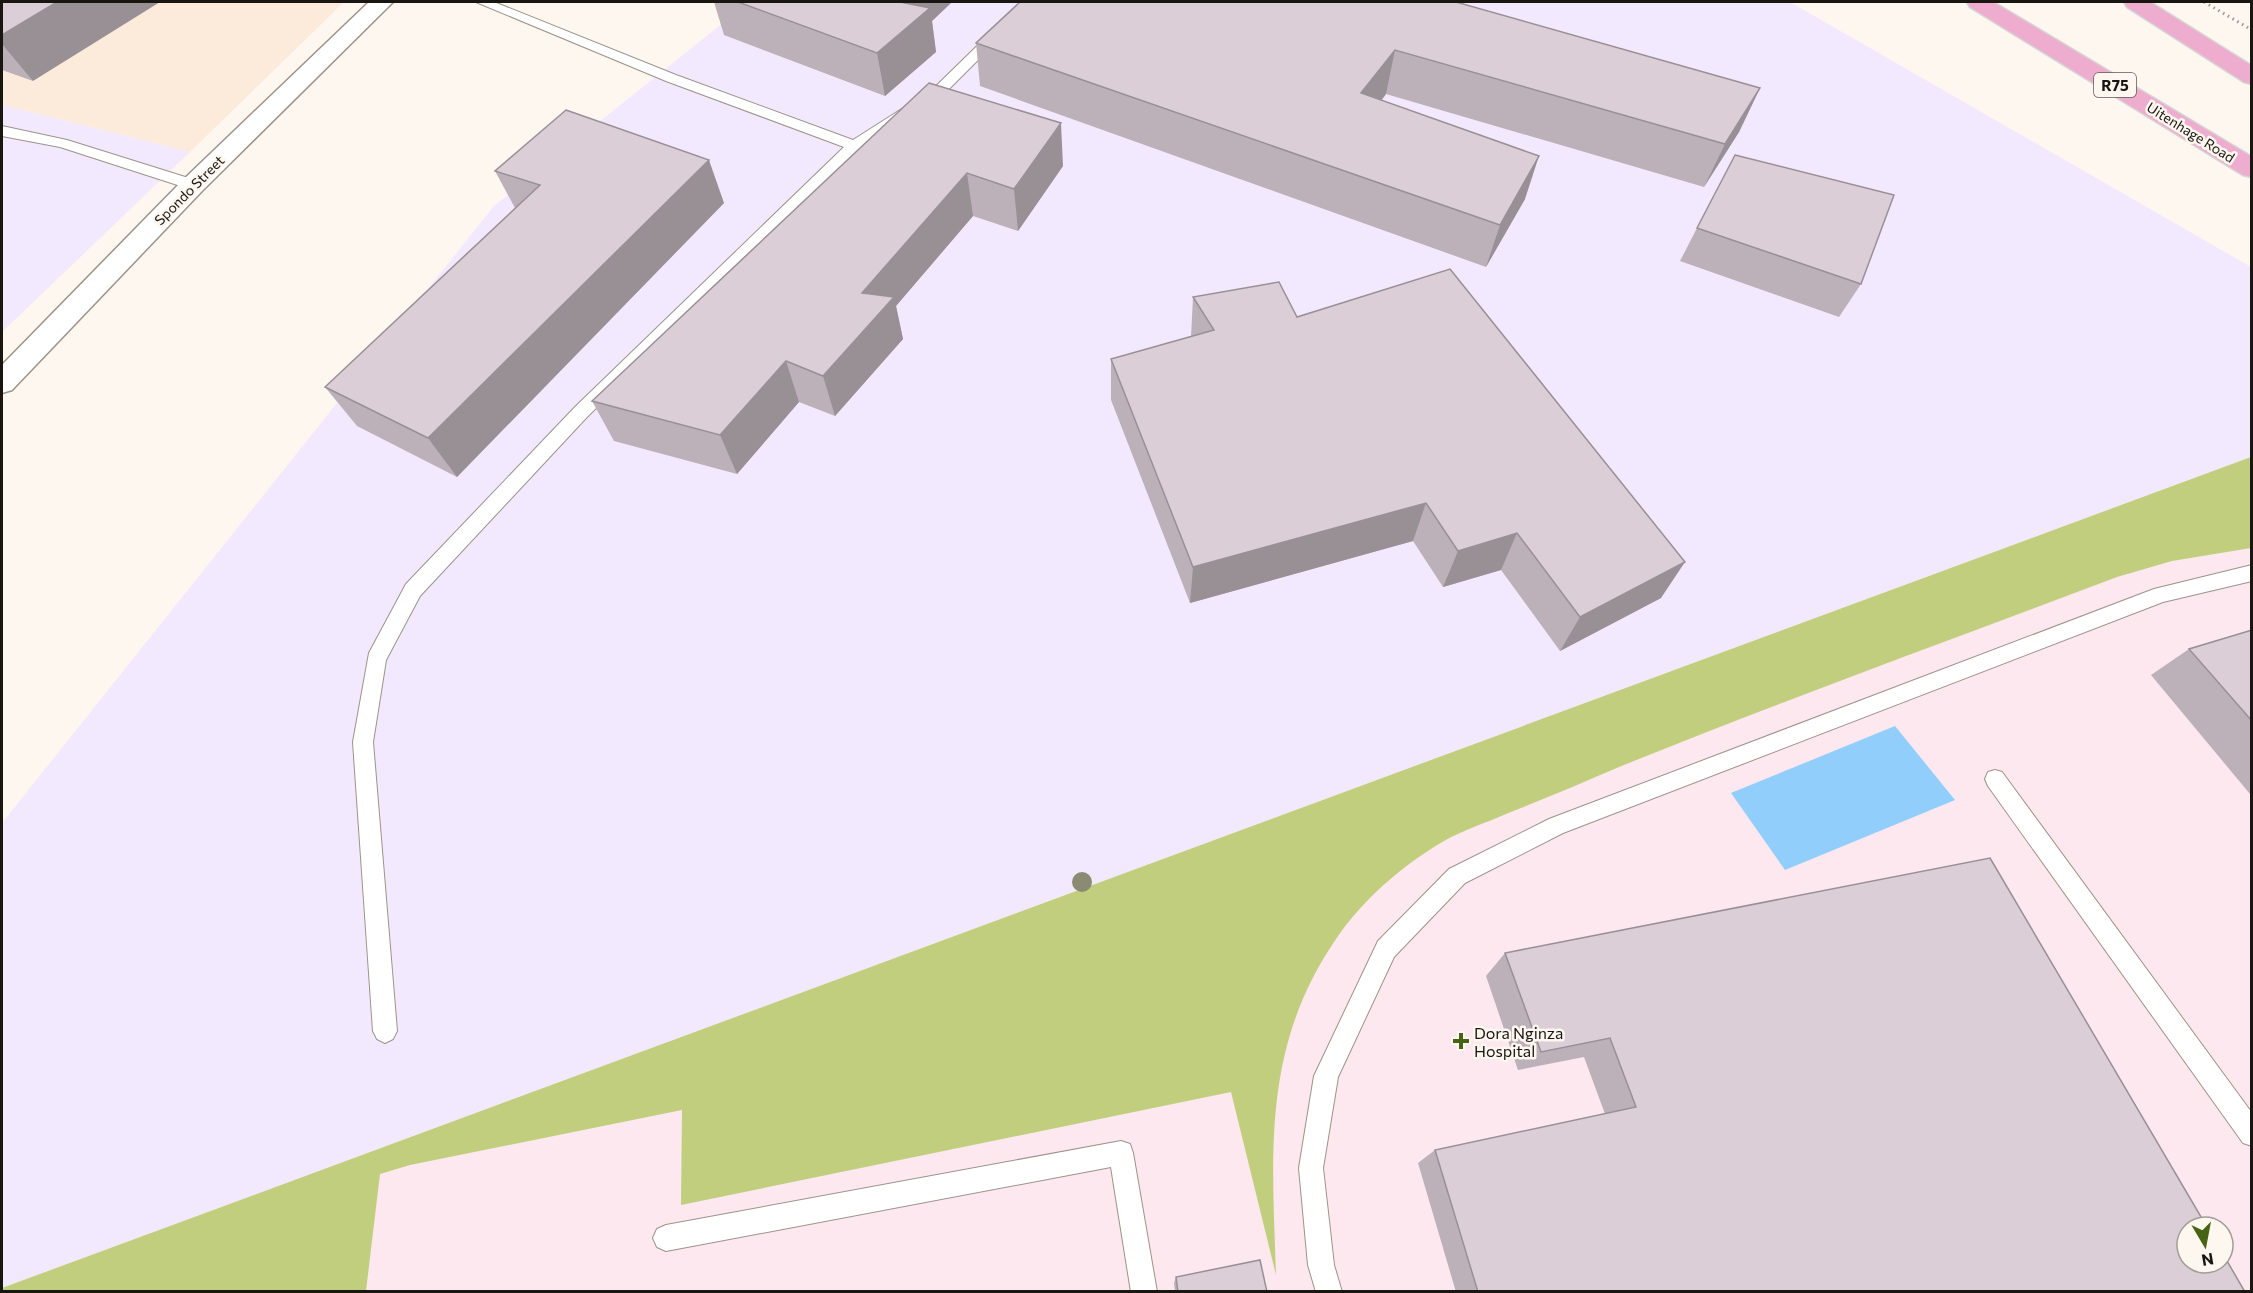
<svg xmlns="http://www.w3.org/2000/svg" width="2253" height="1293" font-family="Commissioner,sans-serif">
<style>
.built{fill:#fcebdb}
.industrial{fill:#f3e9fe}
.medical{fill:#fce8ee;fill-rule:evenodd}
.green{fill:#c1ce7e}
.water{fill:#91cefc}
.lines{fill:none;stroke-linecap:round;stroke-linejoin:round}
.service-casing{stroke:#9d9389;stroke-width:2}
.secondary-casing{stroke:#9d9389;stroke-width:3}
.primary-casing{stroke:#d6d5d4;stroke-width:3}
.path{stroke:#9d9892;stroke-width:3;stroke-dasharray:1.5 4;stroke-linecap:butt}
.service{fill:#fff;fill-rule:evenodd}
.secondary{fill:#fff;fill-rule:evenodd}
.primary{fill:#eeadce;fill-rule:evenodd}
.tree{fill:#8b8b74}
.wall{fill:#bcb1b9}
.shaded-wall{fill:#999096}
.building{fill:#dbced7;stroke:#999096;stroke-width:1.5}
.poi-dot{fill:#476314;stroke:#fdf7f0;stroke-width:2}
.labels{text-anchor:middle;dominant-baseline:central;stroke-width:5;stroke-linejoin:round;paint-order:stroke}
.far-street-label{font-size:14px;fill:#191511;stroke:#fdf7f0}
.shield{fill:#fdf7f0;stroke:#5d5954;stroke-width:1.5}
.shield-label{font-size:15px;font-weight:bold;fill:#191511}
.poi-label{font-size:16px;fill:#191511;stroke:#fdf7f0;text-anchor:start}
</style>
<rect width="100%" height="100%" fill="#fdf7f0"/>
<path class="built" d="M2,2h342l-154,150 -188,-47z"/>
<g class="industrial">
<path d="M749,2h1041l461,265v190l-2249,831v-465l492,-617z"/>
<path d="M2,105l188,47 -188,180z"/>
</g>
<path class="medical" d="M2251,457v834l-2249,1v-4zM2187,1227h36v36h-36z"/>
<path class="green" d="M2251,457v91l-79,13 -55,16c-166,63 -333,123 -498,190 -37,16 -75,32 -113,47 -20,9 -43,16 -62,27 -41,24 -81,58 -108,98 -74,108 -64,213 -60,336l-45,-183 -550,113 1,-95 -272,55 -30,9 -14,117h-364v-3z"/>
<path class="water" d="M1895,726l60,74 -170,70 -54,-77z"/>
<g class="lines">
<g class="service-casing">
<g id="service">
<path d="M476,2h18l182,73 177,65 80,-51 89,-87h14l-93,93 -84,54 -272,268 -167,179 -34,64 -13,82 24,289 -4,8 -8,4 -8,-4 -4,-8 -20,-289 16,-89 37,-69 169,-177 269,-260 -178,-66z"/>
<path d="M2,126l65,14 131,41 3,4 -8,5 -133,-43 -58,-11z"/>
<path d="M2252,565v16l-89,21 -600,231 -98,50 -71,74 -56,120 -15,91 11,97 8,27h-26l-8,-27 -9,-97 15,-92 64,-135 71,-72 100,-50 605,-230z"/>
<path d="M1995,770l7,2 250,341v33l-9,-3 -255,-357 -3,-7 3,-7z"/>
<path d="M1121,1141l9,3 3,9 24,139h-26l-20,-125 -445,84 -9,-4 -4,-9 4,-9 9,-4z"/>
</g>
</g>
<g class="secondary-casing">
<path id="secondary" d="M369,2h24l-191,189 -190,199 -10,3v-28l182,-186z"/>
</g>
<g class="primary-casing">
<g id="primary">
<path d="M1967,2h26l259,155v20l-9,-2 -273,-168z"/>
<path d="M2124,2h26l102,64v18l-8,-2 -117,-75z"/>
</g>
</g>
<path class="path" d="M2204,2l48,28"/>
<use href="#service" class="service"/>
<use href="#secondary" class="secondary"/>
<use href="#primary" class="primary"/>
</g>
<circle class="tree" cx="1082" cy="882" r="10"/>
<g class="wall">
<path d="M2,2l31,79 -31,-11z"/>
<path d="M714,2h238l-20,19 4,31 -51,44 -161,-61z"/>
<path d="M1020,2l740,86 -21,44 -35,55 -318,-93 -4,6 143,99 -39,68 -506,-181 -4,-43z"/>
<path d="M929,83l134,83 -45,65 -45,-15 -77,90 7,33 -68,77 -36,-14 -62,72 -123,-33 -22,-40z"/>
<path d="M495,171l229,32 -267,274 -100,-51 -32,-39 190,-179z"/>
<path d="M1697,228l164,56 -22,33 -159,-56z"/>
<path d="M1193,297l104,20 364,281 -101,53 -59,-81 -58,17 -30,-46 -223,62 -79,-203v-41l80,-22z"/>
<path d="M2252,630v163l-2,1 -99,-119 38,-26z"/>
<path d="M1505,953l740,339h-789l-38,-129 17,-13 170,-36 -21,-57 -66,13 -32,-94z"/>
<path d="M1176,1277l91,15h-92l-1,-9z"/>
</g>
<g class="shaded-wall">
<path d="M57,2h103l-127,79 -31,-37v-9z"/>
<path d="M900,2h52l-20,19 4,31 -51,44 -8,-43z"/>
<path d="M1395,50l-9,44 -33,42 8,-43z"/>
<path d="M1760,88l-21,44 -35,55 21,-43z"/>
<path d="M1061,123l2,43 -45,65 -4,-42z"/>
<path d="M1539,156l-14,43 -39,68 14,-42z"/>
<path d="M709,160l15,43 -267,274 -29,-39z"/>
<path d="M967,173l6,43 -77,90 7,33 -68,77 -12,-40 39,-83z"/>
<path d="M786,361l13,41 -62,72 -17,-39z"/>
<path d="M1426,503l-13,38 -223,62 3,-36z"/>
<path d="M1517,533l-16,37 -58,17 15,-36z"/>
<path d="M1685,562l-24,36 -101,53 20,-34z"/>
</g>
<g class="building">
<path d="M2,2h55l-55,33z"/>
<path d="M738,2h162l30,6 -53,45z"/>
<path d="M1020,2h436l304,86 -35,56 -330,-94 -34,43 178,63 -39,69 -524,-182z"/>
<path d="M929,83l132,40 -47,66 -47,-16 -105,120 32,4 -71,79 -37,-15 -66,74 -128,-34z"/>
<path d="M566,110l143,50 -281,278 -103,-51 215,-202 -45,-14z"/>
<path d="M1735,155l159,40 -33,89 -164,-56z"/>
<path d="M1450,269l235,293 -105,55 -63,-84 -59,18 -32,-48 -233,64 -82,-208 103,-29 -21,-33 86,-15 18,35z"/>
<path d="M2252,630v91l-63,-72z"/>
<path d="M1990,858l217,369h-20v36h36v-9l22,38h-767l-43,-142 201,-43 -26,-69 -69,14 -36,-99z"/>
<path d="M1260,1260l7,32h-89l-2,-15z"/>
</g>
<path class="poi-dot" d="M1458 1032h6v6h6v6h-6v6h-6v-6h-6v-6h6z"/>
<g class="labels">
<g class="far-street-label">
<text transform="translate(2191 132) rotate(32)">Uitenhage Road</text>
<text transform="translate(189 190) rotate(-45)">Spondo Street</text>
</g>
<rect class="shield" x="2094" y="73" width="42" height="24" rx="4.5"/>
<g class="shield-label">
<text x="2115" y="85">R75</text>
</g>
<g class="poi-label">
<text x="1474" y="1032">Dora Nginza<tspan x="1474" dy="18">Hospital</tspan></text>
</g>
</g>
<rect width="2253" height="1293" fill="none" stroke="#191511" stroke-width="6"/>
<g transform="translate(2205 1245) rotate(170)"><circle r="28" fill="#fdf7f0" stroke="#a29d97" stroke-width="1.5"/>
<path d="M0-4.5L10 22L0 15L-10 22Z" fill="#476314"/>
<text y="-9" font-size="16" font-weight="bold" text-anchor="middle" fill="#191511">N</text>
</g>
</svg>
